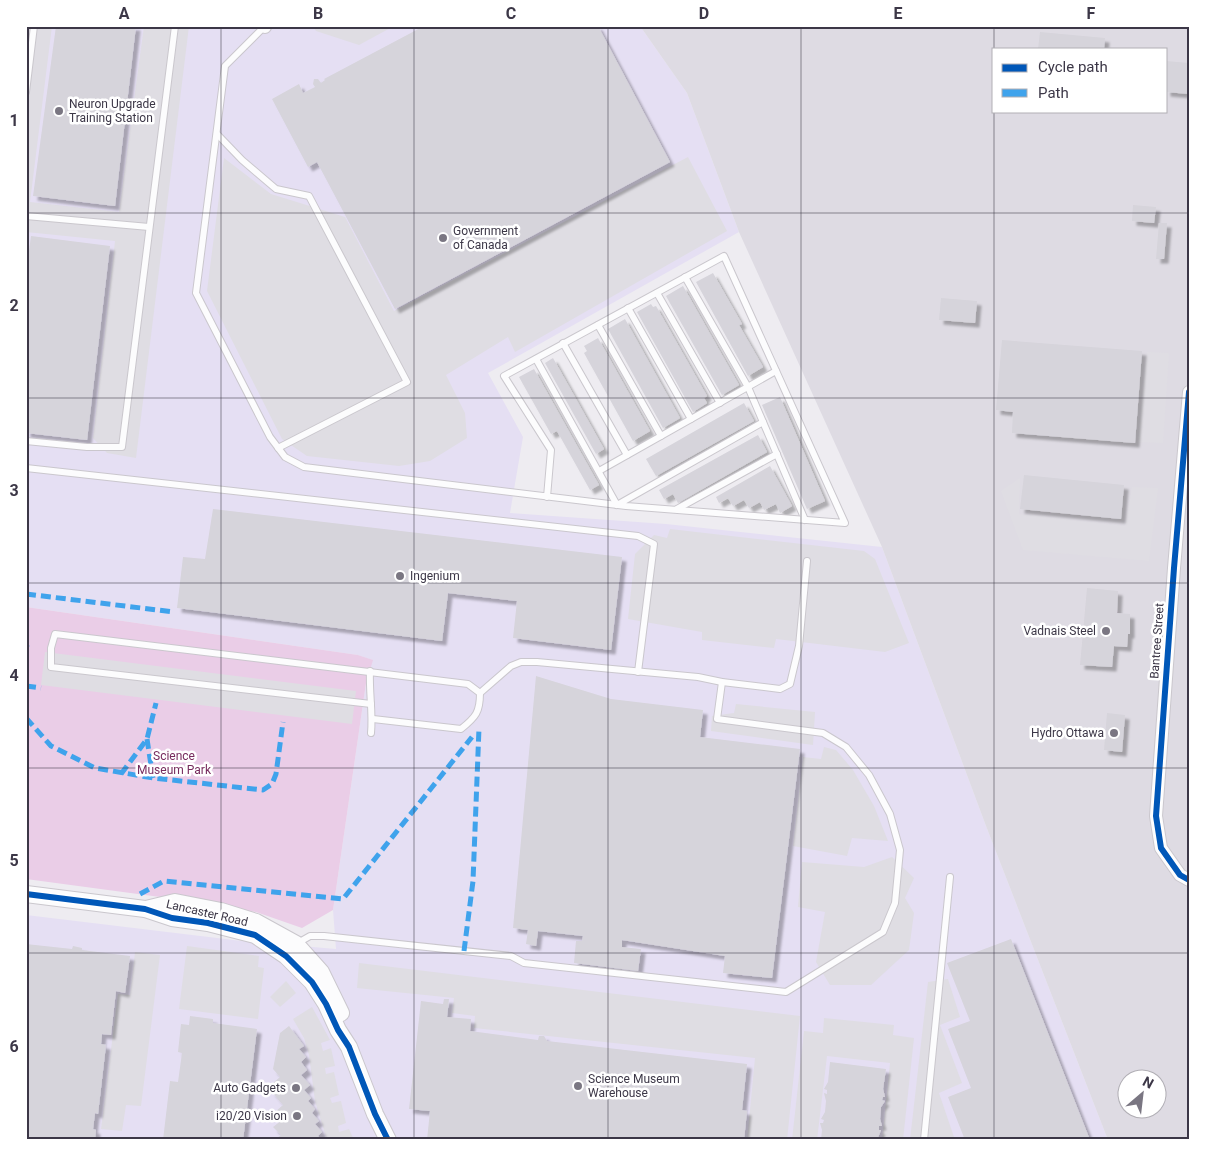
<svg xmlns="http://www.w3.org/2000/svg" width="1215" height="1166" font-family="Roboto,sans-serif">
<style>
.commercial{fill:#e5dff3}
.industrial{fill:#dedbe3;fill-rule:evenodd}
.green{fill:#eacde7}
.parking{fill:#dfdde3}
.building{fill:#d6d4db;filter:url(#shadow)}
.lines{fill:none;stroke-linecap:round;stroke-linejoin:round}
.service-casing{stroke:#cac7cd;stroke-width:8}
.minor-casing{stroke:#cac7cd;stroke-width:14}
.tertiary-casing{stroke:#cac7cd;stroke-width:18}
.service{stroke:#fcfcfd;stroke-width:6}
.minor{stroke:#fcfcfd;stroke-width:12}
.tertiary{stroke:#fcfcfd;stroke-width:16}
.quiet{stroke:#3fa3ec;stroke-width:5;stroke-dasharray:10 5;stroke-linecap:butt}
.cycleway-casing{stroke:#fff;stroke-width:9}
.cycleway{stroke:#0057b8;stroke-width:6}
.grid{fill:none;stroke:#3c3747;stroke-width:1;stroke-opacity:0.55}
.poi-dot{fill:#7a7682;stroke:#fff;stroke-width:2}
.labels{text-anchor:middle;dominant-baseline:central;stroke-width:5;stroke-linejoin:round;paint-order:stroke}
.poi-label{font-size:12px;fill:#3c3747;stroke:#fff;text-anchor:start}
.street-label{font-size:12px;fill:#3c3747;stroke:#fff}
.park-label{font-size:12px;fill:#772c5e;stroke:#fff}
.neatline{fill:none;stroke:#3c3747;stroke-width:2}
.grid-label{font-size:16px;text-anchor:middle;font-weight:bold;fill:#3c3747}
</style>
<defs>
<filter id="shadow"><feDropShadow dx="4.5" dy="4.5" stdDeviation="1" flood-color="#0004"/></filter>
</defs>
<rect width="100%" height="100%" fill="#eeecf1"/>
<path class="commercial" d="M26,26h614l47,67 52,139 -251,141 35,64 -13,76 156,11 216,23 104,279 122,314h-1082v-225l216,26 94,8 -3,-39 33,-227 6,-23 -14,-5 -332,-48z"/>
<path class="industrial" d="M640,26h549v1114h-81l-122,-314 -104,-279 -143,-315 -52,-139zM994,49h172v62h-172zM1128,1078h30v30h-30z"/>
<path class="green" d="M26,607l332,48 15,5 -7,23 -33,227 -31,18 -46,-16 -66,-11 -164,-22z"/>
<g class="parking">
<path d="M26,26h26l-22,176 89,10 25,-186h45l-53,432 -29,-5 -14,-15 22,-197 -89,-9z"/>
<path d="M313,26h81l-35,19 -43,-14z"/>
<path d="M688,157l39,74 -212,121 -7,-15 -62,38 19,38 2,25 -37,23 -31,5 -92,-10 -25,-17 -75,-148 17,-133 47,36 74,23 49,94z"/>
<path d="M1147,352l22,1 -6,90 -25,-1z"/>
<path d="M1020,478l-1,36 106,12 7,-39 26,1 -9,73 -126,-11 -22,-59z"/>
<path d="M670,529l194,22 11,8 34,84 -24,9 -109,-13 -2,9 -72,-8v-8l-74,-13 7,-65 19,-19 13,3z"/>
<path d="M45,652l311,39 -4,33 -311,-39z"/>
<path d="M736,704l79,8 -2,33 -102,-14 1,-15 22,-3z"/>
<path d="M824,747l12,3 17,20 21,36 14,35 -36,-3 -5,18 -54,-10 10,-89 18,2z"/>
<path d="M892,857l22,21 -9,20 9,15 -5,37 -38,35h-41l-14,-23 9,-50 -27,-5 4,-45 62,5z"/>
<path d="M187,946l72,10 -1,11 6,1 -6,51 -79,-10z"/>
<path d="M135,952l25,3 -19,151 -15,-1 -4,26 -21,-2 17,-135 12,1z"/>
<path d="M359,963l441,53 -13,124h-40l8,-82 -281,-30 1,-12 -23,-3 2,-15 -97,-10z"/>
<path d="M948,979l12,38 -20,8 22,58 -23,10 16,47h-45l18,-158z"/>
<path d="M286,981l10,12 -16,14 -10,-10z"/>
<path d="M312,1007l18,33 -9,3 2,8 8,-3 4,18 -10,2 1,6 8,-2 5,23 -9,3 2,5 9,-2 5,22 -8,3 1,6 10,-3 5,11h-27l-12,-39 -6,-46 -5,-17 -11,-19z"/>
<path d="M824,1018l70,7 -1,10 21,3 -11,102h-21l8,-77 -63,-7 -10,84h-25l12,-109 19,2z"/>
</g>
<g class="building">
<path d="M56,26h80l-21,180 -82,-10z"/>
<path d="M424,26h174l72,136 -275,147 -78,-147 -9,5 -36,-68 27,-15 4,9 12,-6 -2,-3 1,-5h4l3,4 4,-3 -1,-1z"/>
<path d="M1040,32l65,6 -1,11h-66z"/>
<path d="M1166,61l23,2v31l-23,-2z"/>
<path d="M1133,205l23,2 -2,16 -22,-2z"/>
<path d="M1159,223h8l-3,36h-8z"/>
<path d="M31,236l79,10 -23,194 -61,-7v-160z"/>
<path d="M713,273l29,51 -3,1 24,42 -15,9 -52,-94z"/>
<path d="M683,286l56,99 -17,10 -56,-99z"/>
<path d="M941,298l36,3 -2,22 -36,-3z"/>
<path d="M651,304l2,3 3,-1 51,90 -3,2 3,5 -14,9 -56,-100z"/>
<path d="M625,319l55,99 -17,10 -55,-99z"/>
<path d="M598,338l52,93 -17,10 -49,-88 3,-2 -3,-5z"/>
<path d="M1002,340l140,11 -7,92 -123,-10 1,-21 -17,-2z"/>
<path d="M553,358l51,91 -8,5 -51,-91z"/>
<path d="M534,369l65,116 -9,5 -33,-59 -6,3 -32,-57z"/>
<path d="M780,397l45,104 -18,8 -45,-104z"/>
<path d="M744,403l10,18 -98,55 -10,-17z"/>
<path d="M758,435l9,17 -89,51 -5,-9 -9,5 -5,-9z"/>
<path d="M770,466l22,40 -12,7 -4,-9 -12,6 -4,-8 -11,6 -5,-8 -11,6 -5,-8 -9,5 -3,-6z"/>
<path d="M1024,475l100,10 -3,34 -101,-10z"/>
<path d="M213,509l409,48 -11,93 -98,-12 4,-37 -69,-8 -6,48 -265,-33 6,-51 22,2z"/>
<path d="M1087,588l31,3 -1,22 13,1v20h-2l-1,13 -13,-1 -2,21 -32,-2z"/>
<path d="M536,676l75,23 92,11 -3,27 100,12 -28,229 -49,-5 2,-17 -103,-16v7l19,2 -3,22 -64,-8 2,-22h6l1,-5 -45,-5 -2,15 -10,-2 2,-14 -15,-2z"/>
<path d="M1107,713l18,2 -3,37 -18,-2z"/>
<path d="M1011,939l79,201h-125l-17,-43 23,-9 -23,-59 22,-8 -23,-58z"/>
<path d="M26,944l46,5 1,-3 9,2v2l48,6 -5,37 -9,-2 -5,44 -9,-1 -1,10 5,1 -8,69 -3,-1 -2,16 3,1 -1,10h-69z"/>
<path d="M444,999h5l-2,18 24,2 -1,12 68,9 1,-4h5l3,5 200,23 -5,46 5,1 -3,29h-317l3,-29 -21,-2 12,-108 22,3z"/>
<path d="M190,1016l23,3v4l44,6 -14,111h-80l7,-59 8,1 4,-29 -4,-1 3,-28 8,1z"/>
<path d="M289,1026l15,20 -5,3 7,8 -5,5 6,8 -6,5 9,10 -6,5 7,8 -3,3 7,8 -3,4 7,8 -4,3 7,8 -4,4 4,4h-44l-1,-2 4,-3 -8,-8 9,-7 -7,-8 8,-7 -12,-14 2,-8 7,-6 -7,-8 7,-36z"/>
<path d="M830,1062l56,7 -3,20 2,8h-2l-1,3 3,1 -4,6 -1,12 2,7h-3v4h2l-4,10h-56l1,-10 -2,-7h3l1,-3 -3,-1 4,-7 1,-11 -2,-8 3,1v-4l-3,-1 4,-7z"/>
</g>
<g class="lines">
<g class="service-casing">
<g id="service">
<path d="M265,26l-40,40 -29,227 74,144 15,20 19,10 322,39 219,17 -121,-267 -220,120 47,74 -4,47"/>
<path d="M26,92l8,-66"/>
<path d="M217,134l25,26 34,29 33,7 98,186 -129,66"/>
<path d="M26,216l123,11"/>
<path d="M685,277l63,110 57,133"/>
<path d="M657,293l63,110"/>
<path d="M628,308l63,111"/>
<path d="M598,325l63,111"/>
<path d="M563,343l64,112"/>
<path d="M536,359l81,146 146,-83"/>
<path d="M26,441l61,6h35l53,-421"/>
<path d="M26,468l612,68 16,8 -16,128"/>
<path d="M599,471l177,-100"/>
<path d="M677,509l100,-55"/>
<path d="M370,671c-1,21 3,42 1,62"/>
<path d="M480,693l31,-27 10,-4h16l161,15 24,5 58,7 10,-5 9,-38 8,-85"/>
<path d="M371,704l-320,-37v-19l4,-14 413,50 12,9c0,19 -4,24 -19,36l-88,-10"/>
<path d="M296,944l14,-8h14l187,20 13,7 262,29 97,-60 12,-29 5,-53 -10,-36 -21,-39 -23,-28 -23,-14 -106,-14 5,-37"/>
<path d="M924,1140l26,-263"/>
</g>
</g>
<g class="minor-casing">
<g id="minor">
<path d="M264,26l1,1"/>
<path d="M1189,392l-15,176 -18,248 5,32 19,27 9,5"/>
</g>
</g>
<g class="tertiary-casing">
<g id="tertiary">
<path d="M26,894l119,15 27,9 36,5 47,12 31,21 26,26 14,22 12,26 11,17 26,67 13,26"/>
<path d="M146,909l29,-7 46,9 35,11 40,22 25,28 20,41"/>
</g>
</g>
<use href="#service" class="service"/>
<use href="#minor" class="minor"/>
<use href="#tertiary" class="tertiary"/>
<g class="quiet">
<path d="M26,594l148,18"/>
<path d="M26,649l1,-4"/>
<path d="M26,686l15,2"/>
<path d="M26,718l25,28 44,22 58,10 110,12 9,-6 4,-10 7,-52"/>
<path d="M147,739l6,39"/>
<path d="M121,774l26,-35 9,-36"/>
<path d="M140,894l24,-13 179,18 129,-162"/>
<path d="M464,951l9,-70 6,-153"/>
</g>
<g class="cycleway-casing">
<g id="cycleway">
<path d="M1189,392l-15,176 -18,248 5,32 19,27 9,5"/>
<path d="M26,894l119,15 27,9 36,5 47,12 31,21 26,26 14,22 12,26 11,17 26,67 13,26"/>
</g>
</g>
<use href="#cycleway" class="cycleway"/>
</g>
<path class="grid" d="M221,26v1114M414,26v1114M608,26v1114M801,26v1114M994,26v23M994,111v1029M26,213h1163M26,398h1163M26,583h1163M26,768h1163M26,953h1163"/>
<g class="poi-dot">
<circle cx="59" cy="111" r="5"/>
<circle cx="443" cy="238" r="5"/>
<circle cx="400" cy="576" r="5"/>
<circle cx="1106" cy="631" r="5"/>
<circle cx="1114" cy="733" r="5"/>
<circle cx="578" cy="1086" r="5"/>
<circle cx="296" cy="1088" r="5"/>
<circle cx="297" cy="1116" r="5"/>
</g>
<g class="labels">
<g class="poi-label">
<text x="69" y="104">Neuron Upgrade<tspan x="69" dy="14">Training Station</tspan></text>
<text x="453" y="231">Government<tspan x="453" dy="14">of Canada</tspan></text>
<text x="410" y="576">Ingenium</text>
<text x="1096" y="631" text-anchor="end">Vadnais Steel</text>
<text x="1104" y="733" text-anchor="end">Hydro Ottawa</text>
<text x="588" y="1079">Science Museum<tspan x="588" dy="14">Warehouse</tspan></text>
<text x="286" y="1088" text-anchor="end">Auto Gadgets</text>
<text x="287" y="1116" text-anchor="end">i20/20 Vision</text>
</g>
<g class="street-label">
<text transform="translate(1157 641) rotate(-86)">Bantree Street</text>
<text transform="translate(207 913) rotate(13)">Lancaster Road</text>
</g>
<g class="park-label">
<text x="174" y="756">Science<tspan x="174" dy="14">Museum Park</tspan></text>
</g>
</g>
<rect width="1215" height="1166" fill="none" stroke="#ffffff" stroke-width="55"/>
<rect x="992" y="48" width="175" height="65" fill="#ffffff" stroke="#b1afb5"/>
<rect x="1002" y="64" width="25" height="8" fill="#0057b8" stroke="#b1afb5"/>
<text x="1038" y="72" font-size="15" fill="#3c3747">Cycle path</text>
<rect x="1002" y="89" width="25" height="8" fill="#3fa3ec" stroke="#b1afb5"/>
<text x="1038" y="98" font-size="15" fill="#3c3747">Path</text>
<g transform="translate(1142 1094) rotate(28)"><circle r="24" fill="#ffffff" stroke="#b1afb5"/>
<path d="M0-4L9 19L0 12L-9 19Z" fill="#7a7682"/>
<text y="-8" font-size="14" font-weight="bold" text-anchor="middle" fill="#3c3747">N</text>
</g>
<rect x="28" y="28" width="1160" height="1110" class="neatline"/>
<g class="grid-label">
<text x="124" y="19">A</text>
<text x="318" y="19">B</text>
<text x="511" y="19">C</text>
<text x="704" y="19">D</text>
<text x="898" y="19">E</text>
<text x="1091" y="19">F</text>
<text x="14" y="126">1</text>
<text x="14" y="311">2</text>
<text x="14" y="496">3</text>
<text x="14" y="681">4</text>
<text x="14" y="866">5</text>
<text x="14" y="1052">6</text>
</g>
</svg>
